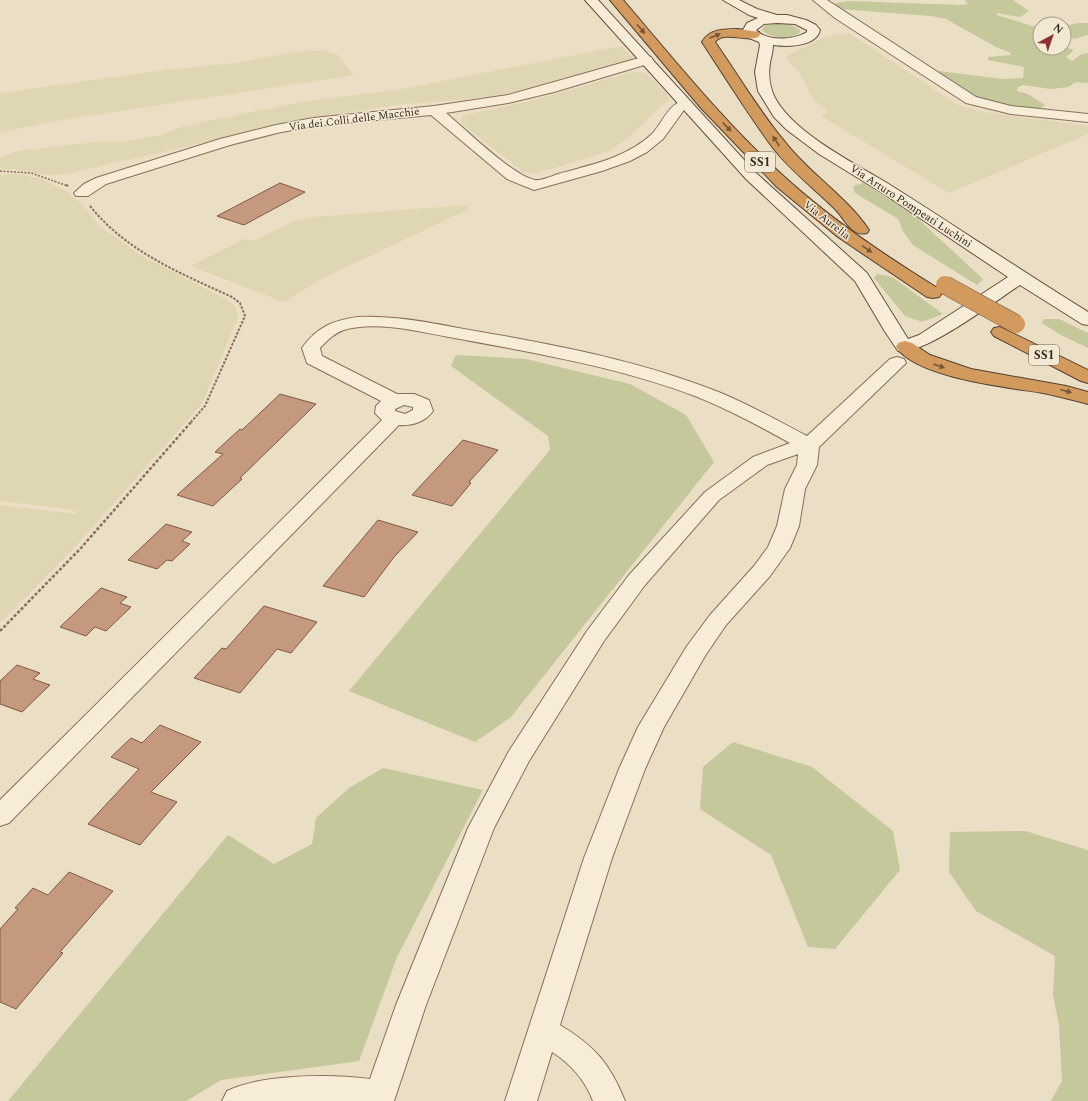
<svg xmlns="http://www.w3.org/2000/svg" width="1088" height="1101" font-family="Spectral,serif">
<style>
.farmland{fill:#dfd6b3}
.green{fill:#c4c89a}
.building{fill:#c5997e;stroke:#815a44}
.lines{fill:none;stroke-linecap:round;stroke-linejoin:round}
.street-casing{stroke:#84705d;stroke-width:2}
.secondary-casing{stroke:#665140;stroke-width:2}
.highway-casing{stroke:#523f30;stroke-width:2}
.path-far2{stroke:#84705d;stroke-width:1.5;stroke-dasharray:2 1.5;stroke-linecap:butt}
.path-far1{stroke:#84705d;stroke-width:2;stroke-dasharray:2.5 1.5;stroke-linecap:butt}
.path{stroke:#84705d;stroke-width:2.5;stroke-dasharray:3 2;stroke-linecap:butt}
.street{fill:#f6ecd7;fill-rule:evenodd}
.secondary{fill:#f6ecd7;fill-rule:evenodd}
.highway{fill:#d39a5d;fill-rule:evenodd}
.highway-bridge-casing{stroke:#523f30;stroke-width:19;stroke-linecap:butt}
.highway-bridge{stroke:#d39a5d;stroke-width:18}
.oneway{fill:#745638}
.labels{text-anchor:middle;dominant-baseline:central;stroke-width:3;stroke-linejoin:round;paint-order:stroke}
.far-street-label{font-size:11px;fill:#35291f;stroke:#f2e8d4}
.shield{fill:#f2e8d4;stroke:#6e6255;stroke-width:1}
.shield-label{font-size:12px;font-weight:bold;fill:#35291f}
</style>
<rect width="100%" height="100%" fill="#eadec5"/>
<g class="farmland">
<path d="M849,33l109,72 25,7 105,14v8l-139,59 -128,-77 7,-4 -15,-13 -13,-26 -14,-14 2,-4 36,-18z"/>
<path d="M622,46l12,13 -92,30 -81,11 -57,4 -98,15 -239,55 -21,1 -31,-6h-15v-12l18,-6 77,-9h24l43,-7 21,-9 124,-25 89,-11z"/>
<path d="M308,50l16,1 14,4 16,20 -292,45 -62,12v-39l165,-23 70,-7z"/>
<path d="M639,72l8,2 20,20 2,5 -39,37 -21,15 -74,23 -12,-2 -63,-50 4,-6 10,-3 60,-13 94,-27z"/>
<path d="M15,174l27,5 24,12 16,13 17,22 43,30 84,43 9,7 3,11 -36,87 -129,145 -73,74v-118l75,9 4,-2 -19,-4 -60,-7v-326z"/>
<path d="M467,205l2,4 -148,70 -37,23 -94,-36 54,-27 9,2 41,-20 21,-4z"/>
</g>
<g class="green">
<path d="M965,0h48l16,11 -9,6 -23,-4v2l35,11h8v22l24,-1 10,3 -8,7 6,4 10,-7 6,-1v30l-12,-1 -8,5 -17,2 -28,-4 -5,2 -1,4 11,3 17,11 -8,5 -57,-9 -44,-27 3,-3 63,8 21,-1 1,-11 -36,-7v-3l23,-2 -2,-3 -13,-5 -50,-28 -15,-3 -92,-7 -4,-3 1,-3 12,-2 112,4 8,-1z"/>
<path d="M779,23l12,2 9,5v2c-9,8 -30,7 -38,-2l2,-4z"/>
<path d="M1079,23h9v12l-14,4 -10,-5v-8z"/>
<path d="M864,183l51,33 68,63 -6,6 -64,-40 -10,-14 -5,-12 -43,-26 -2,-7z"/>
<path d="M877,274l15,3 51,37 -21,8 -17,-6 -31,-38z"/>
<path d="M1044,319h15l29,14v15l-29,-14 -17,-11z"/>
<path d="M456,355l70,4 104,25 56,31 28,47 -203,255 -36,25 -126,-51 201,-241 -2,-14 -97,-70z"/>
<path d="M733,742l79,25 81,64 7,39 -65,79 -27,-2 -37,-92 -71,-46 3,-42z"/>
<path d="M383,768l100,22 -86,167 -38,104 -138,19 -35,21h-178l220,-266 46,29 38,-20 4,-26 33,-30z"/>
<path d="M1025,831l63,19v251h-37l11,-20 -3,-56 -6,-30 2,-39 -79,-45 -27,-39 1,-40z"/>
</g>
<g class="building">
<path d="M280,183l25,9 -61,33 -27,-9z"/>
<path d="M280,394l36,10 -76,74 2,1 -29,27 -36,-11 46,-41 -8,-2 25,-23 2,1z"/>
<path d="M463,440l35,10 -29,32 2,1 -19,23 -40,-11z"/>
<path d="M378,520l40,12 -24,25 -30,40 -41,-11z"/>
<path d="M166,524l26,8 -10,9 8,3 -18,17 -5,-1 -10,9 -29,-9z"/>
<path d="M101,588l26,9 -7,6 11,4 -25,24 -11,-4 -9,9 -26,-9z"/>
<path d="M264,606l53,16 -26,31 -14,-4 -37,44 -46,-15 28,-30 4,1z"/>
<path d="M17,665l23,8 -7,6 17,6 -28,27 -22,-8v-23z"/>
<path d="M160,725l41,17 -50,50 26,10 -37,43 -52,-21 51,-55 -28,-12 20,-19 11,5z"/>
<path d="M69,872l44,19 -53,61 3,1 -47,56 -16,-7v-73l18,-20 -3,-1 18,-20 15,7z"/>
</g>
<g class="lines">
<g class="street-casing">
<g id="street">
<path d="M813,0h14l149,97 35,9 77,8v8l-77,-8 -45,-11 -131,-85z"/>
<path d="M646,56l5,1 2,3 -2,3 -97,29 -46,11 -62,10c17,14 68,64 89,67 6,1 17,-4 23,-6 33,-9 68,-16 94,-40 12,-12 18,-37 39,-32l2,3 -2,3 -7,2 -21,29 -16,13 -17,9 -28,10 -68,19 -27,-11 -76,-64 -118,11 -36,7 -47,12 -124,39 -18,12h-12l-2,-3 10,-9 12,-6 124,-39 56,-14 37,-7 121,-12 74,-11z"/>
<path d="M358,317c42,-2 82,8 123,15 81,14 163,30 240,61 29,12 57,28 86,43l83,-77 7,-2 7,2 2,4 -87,84 -2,18 -12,24 -6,37 -9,22 -20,28 -44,49 -21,31 -41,71 -19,42 -33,89 -52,167c35,21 50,39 65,76h-32c-8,-21 -22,-37 -41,-49l-15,49h-32l79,-243 35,-89 19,-42 49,-81 23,-31 44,-49 14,-19 9,-21 8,-37 12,-24 1,-11 -31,11 -48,35 -74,85 -41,56 -75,120 -35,67 -68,177 -32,96h-172l5,-10c35,-17 104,-17 143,-12l26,-74 72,-177 41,-77 78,-120 42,-56 76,-83 48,-35 37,-14c-31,-17 -62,-34 -95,-47 -77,-29 -159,-43 -241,-58 -33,-6 -78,-18 -110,-8 -10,3 -17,11 -24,18l2,8 75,38h17l15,6 4,11c-8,11 -21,15 -34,14l-390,398 -9,3v-26l382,-380 -7,-7 1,-7 5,-5 -74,-38 -5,-15c15,-21 32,-28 56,-31zM404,405l9,2v3l-8,4 -10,-3v-2z"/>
</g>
</g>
<g class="secondary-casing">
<path id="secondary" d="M585,0h13l158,173 111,100 41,66 11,-4 89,-58 -124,-83 -65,-40 -32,-24 -13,-13 -16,-26 -3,-19 5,-27 -1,-3 -10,-4 -6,-8 4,-7 11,-5 -9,-3 -26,-15h16l18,9 20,6h10l19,5 10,5 4,5c-4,17 -33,17 -47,15 0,7 -2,12 -3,18 -2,12 0,25 5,35 21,38 84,67 120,90 65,41 128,84 193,124v13l-6,-1 -62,-39c-23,15 -98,72 -122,66l-14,-21 -29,-49 -109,-102zM777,23l18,1 12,6v2c-13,8 -40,10 -51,-2l8,-6z"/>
</g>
<g class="highway-casing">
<g id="highway">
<path d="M610,0h13c53,62 105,127 166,181 46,41 98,76 150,108l3,4 -3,4 -6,1 -6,-1 -89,-60 -61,-50 -76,-79z"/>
<path d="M738,29l21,3 1,3c-7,10 -36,-6 -45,7 23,33 44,69 70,100 25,32 61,54 84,88l-2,3c-16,4 -22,-14 -31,-23 -21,-21 -45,-39 -63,-62 -25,-34 -48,-71 -71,-106 7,-13 22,-13 36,-13z"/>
<path d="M1000,327l88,43v13l-7,-2 -87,-45 -3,-4 3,-4z"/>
<path d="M905,341l7,2 18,12 41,14 95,17 22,6v12c-15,-4 -30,-8 -45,-11 -36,-6 -126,-15 -147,-46l2,-4z"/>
</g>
</g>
<path class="path-far2" d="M0,171l31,2 37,13"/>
<g class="path-far1">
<path d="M66,185l2,1"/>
<path d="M90,206c37,46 90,67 142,91l8,6 5,13 -40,90 -14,16"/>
</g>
<path class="path" d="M0,631l81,-83 111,-127"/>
<use href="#street" class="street"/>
<use href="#secondary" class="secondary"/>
<use href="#highway" class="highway"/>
<g class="highway-bridge-casing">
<path id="highway-bridge" d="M945,285l71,39"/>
</g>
<use href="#highway-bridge" class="highway-bridge"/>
</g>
<defs><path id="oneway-solid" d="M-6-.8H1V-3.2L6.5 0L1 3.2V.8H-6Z"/></defs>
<g class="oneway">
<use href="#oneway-solid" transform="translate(641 29) rotate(49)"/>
<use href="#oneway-solid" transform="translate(715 36) rotate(-23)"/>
<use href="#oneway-solid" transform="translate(727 127) rotate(47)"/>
<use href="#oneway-solid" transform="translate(776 141) rotate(-124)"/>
<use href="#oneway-solid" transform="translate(867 249) rotate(35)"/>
<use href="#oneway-solid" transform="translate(939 366) rotate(19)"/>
<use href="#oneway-solid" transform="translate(1066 391) rotate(15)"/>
</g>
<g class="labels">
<g class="far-street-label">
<text transform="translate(354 119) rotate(-7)">Via dei Colli delle Macchie</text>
<text transform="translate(911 206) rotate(33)">Via Arturo Pompeati Luchini</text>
<text transform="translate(827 220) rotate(38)">Via Aurelia</text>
</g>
<g class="shield">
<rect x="745" y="152" width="30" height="20" rx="3"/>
<rect x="1029" y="345" width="30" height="20" rx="3"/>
</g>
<g class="shield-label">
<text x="760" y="162">SS1</text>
<text x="1044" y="355">SS1</text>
</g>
</g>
<g transform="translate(1052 36) rotate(40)"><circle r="19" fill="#f2e8d4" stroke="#a69c8c"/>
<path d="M0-3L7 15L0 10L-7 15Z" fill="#8e3136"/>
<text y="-6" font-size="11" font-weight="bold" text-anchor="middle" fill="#35291f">N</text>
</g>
</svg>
